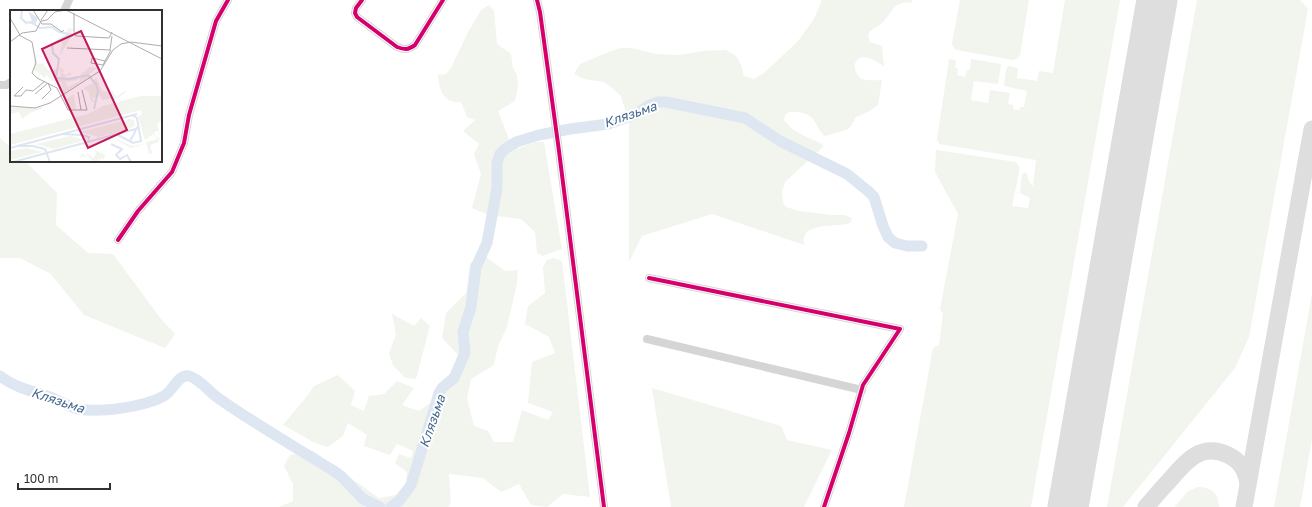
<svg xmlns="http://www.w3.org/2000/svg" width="1312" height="507" font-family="'Golos Text',sans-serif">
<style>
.green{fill:#f1f5ee}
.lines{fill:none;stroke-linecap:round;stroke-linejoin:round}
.river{stroke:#dde6f1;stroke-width:11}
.taxiway{stroke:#dedede;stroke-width:17}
.runway{stroke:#dedede;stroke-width:41}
.minor{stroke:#d5d5d5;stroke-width:8}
.cycleway-casing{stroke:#fff;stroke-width:6}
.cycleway{stroke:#d6006c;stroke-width:4}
.labels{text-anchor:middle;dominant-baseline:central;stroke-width:4;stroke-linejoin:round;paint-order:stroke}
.water-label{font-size:13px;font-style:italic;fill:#436790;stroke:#fff}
.inset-river{fill:none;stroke:#dde6f1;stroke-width:2}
.inset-road{fill:none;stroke:#adadad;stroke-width:1}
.view{fill:#c2185b;fill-opacity:0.15;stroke:#c2185b;stroke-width:2}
.inset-edge{fill:none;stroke:#313131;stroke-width:2}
</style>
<rect width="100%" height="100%" fill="#fff"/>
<g class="green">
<path d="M822,0h90v3c-18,-3 -19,9 -29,19 -4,4 -9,6 -13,9l-2,5 2,6 12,4 2,20c-6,-3 -16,-11 -24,-8 -9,4 -5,17 2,21 6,2 14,1 20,1l-4,25 -8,6 -14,6 -5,9 -5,4 -21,6c-8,-5 -9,-19 -19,-22 -5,-2 -11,-2 -17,-2l-4,3 -1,5c5,6 10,11 17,14 9,5 16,6 23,12l-39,36 -3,10 1,11 3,4 13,4 33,4h13l7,3 -2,5c-11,4 -40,0 -45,12 -2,3 -1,7 -1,10l-92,-31 -70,22 -13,26v-138l-8,-28 -8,-7 -9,-7 -20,-3 -10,-5 6,-10 31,-13 10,-3h11l24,6 22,1 25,-4 23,-1 10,6 5,9 3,11 10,3 10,-6 34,-32 16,-22z"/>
<path d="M960,0h69l-9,55 -3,4 -4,1 -57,-10 -3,-3 -1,-4z"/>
<path d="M1065,0h55l-89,507h-127l29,-159 6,-3 4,-32 -3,-4 18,-95 -23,-42 1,-22 80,12 4,6 -8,38 16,2 2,-10 -10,-5 2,-19 4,-2 3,9 4,5 3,-26 -97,-16 -2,-5 12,-80 7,1 -1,8 3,1 -1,6 8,2 2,-7h3l1,-11 30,5 -3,20 -24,-3 -3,19 17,3 2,-13 20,3 -2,11 5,1v4l6,1 1,-3h4l3,-16 -23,-5 2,-17 2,-3 7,1 3,2 -1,9 20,3 2,-10 14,2z"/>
<path d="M1197,0h103l8,9 -59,328 -14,31 -112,139h-16z"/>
<path d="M489,5l5,6 3,33 14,10 2,14 4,7 1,12 -3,14 -17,10 13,33 8,4 17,-6h8l18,107 -19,7 -6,-3 -2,-21 -14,-13 -33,-4 -16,-7 9,-34 -7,-20 5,-10 -16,-13 12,-11 -8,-3 -6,-15c-17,2 -22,-12 -23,-27l8,-1 5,-6 16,-34 14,-24z"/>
<path d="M0,138l11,10v13h14l32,32 -1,32 32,28 25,1 48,65 14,15 -10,14 -81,-33 -33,-41 -31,-16h-20z"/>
<path d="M486,257l19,14 13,-1 -1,13 -10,44 -9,19 -4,19 -23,14 -4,19 7,28 14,5 6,11h19l9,-32 26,10 5,-8 -25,-9 4,-41 23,-9 -6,-16 -24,-13 3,-18 17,-13 -2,-26 4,-7 7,-2 8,3 28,236 -27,-3 -16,13 -16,-2 -12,-21 -18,8 -18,-14 -34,-4 2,28 -3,5h-169l14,-6v-17l-9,-18 6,-11 23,-4 66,47 17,-3 10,-12 1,-11 -12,-9 4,-9 12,4 2,-7 -16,-7 -7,11 -26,-9 3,-11 -19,-12 -5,13 -15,11 -13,-4 -32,-18 25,-30 6,-9 24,-11 17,16 -4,14 13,6 5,-15 15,-2 13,-13 17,7 -12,17 17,6 28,-20 13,-34 -18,-19 4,-25 20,-20 4,-30z"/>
<path d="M1312,294v145l-12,68h-26z"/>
<path d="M392,314l22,12 7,-8 9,8 -14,53 -11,-1 -12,-13 -4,-11 7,-20z"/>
<path d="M652,388l129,38 6,14 45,10 -28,57h-133z"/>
<path d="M1198,487c14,0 20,6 21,20h-44l13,-16z"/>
</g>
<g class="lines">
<g class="river">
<path d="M0,376c14,11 31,15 47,20 10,3 20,10 31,13 22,4 66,-2 86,-13 9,-5 14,-22 25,-20 11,3 20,16 29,22 37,26 77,49 116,73l8,6 21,22 17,8"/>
<path d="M391,507l8,-6 12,-16 28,-92 3,-5 12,-10 11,-25 -2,-21 8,-25 5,-40 11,-24 10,-55v-25l3,-9 5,-5 11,-7 23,-7 31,-6 38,-5 28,-10 14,-9 8,-3h8l79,16 35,23 67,33 21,17 6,6 9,29 5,11 7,6 12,3h15"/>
</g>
<g class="taxiway">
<path d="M1146,507c8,-9 15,-18 23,-26 16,-19 32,-39 59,-26 13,6 18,16 20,29"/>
<path d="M1244,507l68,-378"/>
</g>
<path class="runway" d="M1068,507l89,-507"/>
<g class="minor">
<path d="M362,0l-6,8 -1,5 2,4 40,30c8,3 11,3 18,-2l28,-45"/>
<path d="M537,0l3,12 19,139 45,356"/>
<path d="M64,11l5,-11"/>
<path d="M0,85h6l5,-3"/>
<path d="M118,240l20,-29 34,-39 12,-29 5,-28 27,-94 12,-21"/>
<path d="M649,278l251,51 -37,56 -14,48 -25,74"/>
<path d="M647,339l215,51"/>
</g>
<g class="cycleway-casing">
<g id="cycleway">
<path d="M362,0l-6,8 -1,5 2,4 40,30c8,3 11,3 18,-2l28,-45"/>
<path d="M537,0l3,12 19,139 45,356"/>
<path d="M118,240l20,-29 34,-39 12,-29 5,-28 27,-94 12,-21"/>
<path d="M649,278l251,51 -37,56 -14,48 -25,74"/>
</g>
</g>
<use href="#cycleway" class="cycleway"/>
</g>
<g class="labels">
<g class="water-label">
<text transform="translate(630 114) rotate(-19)">Клязьма</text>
<text transform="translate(58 400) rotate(18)">Клязьма</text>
<text transform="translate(432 421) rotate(-71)">Клязьма</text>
</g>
</g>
<g transform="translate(10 10)">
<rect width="152" height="152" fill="#fff"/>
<path d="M58,18l5,1 -1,6 -12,21 2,-14 -3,-4 6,-2zM24,46l3,8 5,-1 7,8 8,-2v9h4l-2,-11 5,3 -2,3 4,2 5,-3v3l-7,1 3,2 10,-2 1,4 -13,2 3,5 12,-6 1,-7 9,-7 7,1 -9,7 1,2 -25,16 -3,-11 -9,-1 -5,-6 -2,3 -5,-4 -1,4 -4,-3 3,1 2,-3 -6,-2zM86,67l6,14 8,2 2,-3 4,7 8,-6 2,1 -11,8 -6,-2 -2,2 -1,-2 -3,3 -4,-7 -1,4 -5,-1 1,6 -4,-3 -1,-8 -6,-4 10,-5zM64,84l2,15h-8l-4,-8zM131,86h21v24l-5,4 3,11 -2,-4 -4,1 1,5 6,1 -5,1 -3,-5 -8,6 -7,-24 4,-1 -1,-5 -131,35v-11l78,-20 15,-8zM0,97h32l1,1 -13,5 -8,6 -3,-7 -9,2zM120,109l4,1 1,6 -9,4 -27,7 -19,-5zM60,126l16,4 -32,9 -18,-5zM104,128l18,8 13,-2 -14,4 -16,-9 -64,18zM150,129l-3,4 -5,1 -2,3 3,6 -4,1 -3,-12zM16,138l16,4 -32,8v-9zM85,140l10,5 -1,5 -2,-2 -3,3v-6l-1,7 -5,-2 -1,2 -6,-6 -7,2 4,-4 2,1 5,5h2l-5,-5v-2l6,5 3,-4z" fill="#f1f5ee"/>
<path d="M18,1l10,7 -3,7 -12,-3 9,-1z" fill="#dde6f1"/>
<path class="inset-river" d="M12,0l-1,8 6,6M24,14l6,4 12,-1 7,5 10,2 -17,10 1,9 6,6 -3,19 14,1 18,-4 8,9 2,7 -4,18M51,124l21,1 7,2 -1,5M108,125l15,8 8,-2 -4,-23 -5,-3M120,131l6,-11M101,134l11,5 -6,6 4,4 7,-4 4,7M7,136h16l12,3 5,13M0,138l127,-34M3,152l123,-33 3,-3"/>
<path class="inset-road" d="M23,0l9,14h9l11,8 2,-2M64,3v20l2,3 33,2 3,-6M0,8l10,17M31,10l7,-10M9,25l13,7 4,21 -4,10 5,5 20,10 11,22h19l-5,-20M0,32l12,-9 14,-2 5,-10 6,-1 8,-8 11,-2 96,49M57,38l43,2 2,-14M95,51l-13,-3 -1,5 12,2 2,-4 6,-11M13,77l-9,9h7l5,-6 7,1 12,-10M68,82l3,18M25,84l13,-11 3,7 -9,9M0,96l25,2 15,-5 50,-32 13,-21 8,-6 10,-2 31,4"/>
<path class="view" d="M71,21l46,99 -39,18 -46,-99z"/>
<rect width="152" height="152" class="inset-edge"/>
</g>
<path d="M18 483v6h92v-6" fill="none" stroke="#313131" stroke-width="2"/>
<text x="24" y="483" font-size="12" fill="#313131" stroke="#ffffff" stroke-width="3" paint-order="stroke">100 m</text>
</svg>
